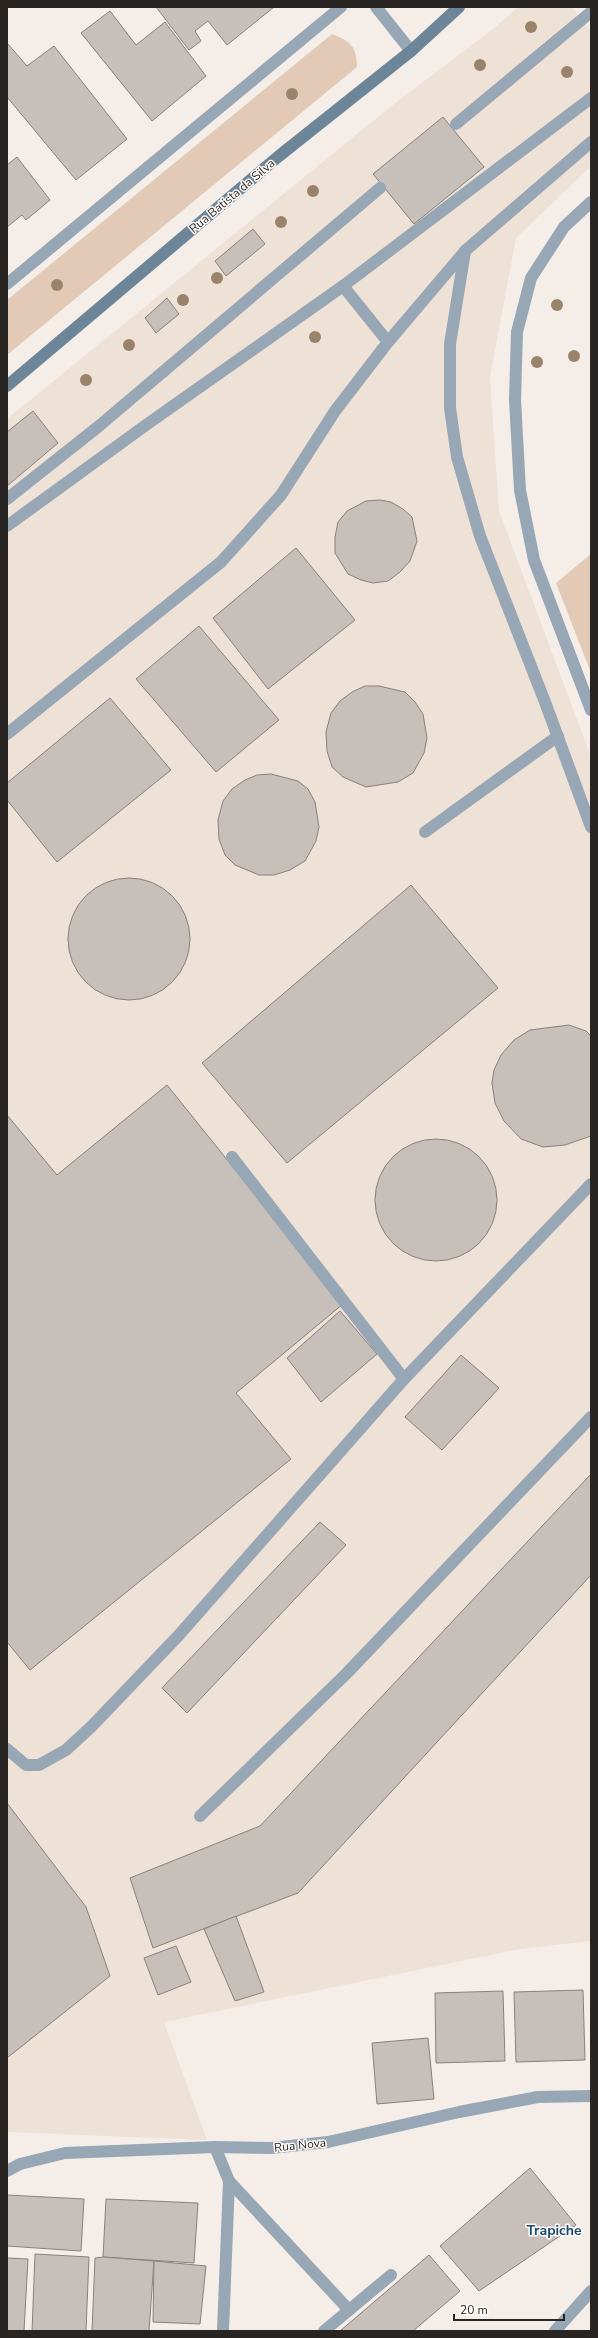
<svg xmlns="http://www.w3.org/2000/svg" width="598" height="2338" font-family="'Nunito Sans',sans-serif">
<style>
.built{fill:#eee1d6}
.green{fill:#e2cab6}
.building{fill:#c6bfba;stroke:#88817d}
.lines{fill:none;stroke-linecap:round;stroke-linejoin:round}
.lane{stroke:#97a7b5;stroke-width:12}
.street{stroke:#97a7b5;stroke-width:12}
.secondary{stroke:#6d8598;stroke-width:12}
.tree{fill:#9a836b}
.labels{text-anchor:middle;dominant-baseline:central;stroke-width:3;stroke-linejoin:round;paint-order:stroke}
.street-label{font-size:12px;fill:#282523;stroke:#fffcfa}
.quarter-label{font-size:14px;font-weight:bold;fill:#164a6d;stroke:#fffcfa}
</style>
<rect width="100%" height="100%" fill="#f5eee8"/>
<path class="built" d="M518,7h54l19,24v135l-75,72 -26,139 9,134 92,246v1184l-71,8 -356,73 43,118 -200,-8v-1713l382,-311 105,-80z"/>
<g class="green">
<path d="M332,34c20,8 24,12 25,33l-350,288v-55z"/>
<path d="M591,554v119l-35,-90z"/>
</g>
<g class="building">
<path d="M156,7h118l-47,38 -19,-24 -13,10 6,10 -12,9z"/>
<path d="M110,11l26,34 29,-23 41,54 -54,45 -71,-88z"/>
<path d="M7,43l20,23 27,-20 73,93 -51,41 -69,-83z"/>
<path d="M443,117l41,50 -70,57 -41,-50z"/>
<path d="M17,157l33,43 -24,20 -4,-5 -15,12v-62z"/>
<path d="M253,229l12,15 -39,32 -11,-15z"/>
<path d="M167,298l12,16 -23,19 -11,-15z"/>
<path d="M33,411l25,32 -51,43v-54z"/>
<path d="M380,500l11,2 12,7 9,8 5,24 -7,20 -10,11 -12,9 -15,2 -12,-3 -13,-6 -13,-21v-16l3,-15 9,-11 19,-10z"/>
<path d="M296,548l59,72 -87,69 -55,-71z"/>
<path d="M199,626l80,94 -63,52 -80,-93z"/>
<path d="M365,686h14l26,6 10,10 8,12 4,24 -3,15 -11,20 -15,9 -32,5 -23,-10 -11,-10 -5,-16 -1,-19 5,-19 9,-12 12,-9z"/>
<path d="M110,698l61,72 -114,92 -50,-62v-17z"/>
<path d="M271,774l27,7 10,8 7,13 4,25 -3,14 -11,20 -15,9 -16,5h-15l-24,-10 -10,-10 -6,-16 -1,-19 5,-19 9,-12 13,-9 12,-5z"/>
<circle cx="129" cy="939" r="61"/>
<path d="M411,885l87,103 -211,175 -85,-100z"/>
<path d="M569,1025l17,6 5,5v100l-26,9 -22,2 -22,-8 -17,-18 -9,-18 -3,-20 2,-13 7,-15 13,-15 16,-10z"/>
<path d="M167,1085l176,219 -107,89 55,66 -261,211 -23,-28v-527l50,60z"/>
<circle cx="436" cy="1200" r="61"/>
<path d="M340,1311l37,43 -56,48 -34,-44z"/>
<path d="M461,1355l38,33 -57,62 -37,-33z"/>
<path d="M591,1474v101l-293,318 -145,55 -23,-70 130,-52z"/>
<path d="M320,1522l26,23 -159,168 -25,-25z"/>
<path d="M7,1803l79,104 24,69 -103,82z"/>
<path d="M236,1916l28,76 -29,9 -31,-72z"/>
<path d="M176,1946l15,36 -33,13 -14,-37z"/>
<path d="M583,1990l2,70 -69,2 -2,-70z"/>
<path d="M503,1991l2,70 -69,2 -1,-70z"/>
<path d="M428,2038l6,61 -57,5 -5,-61z"/>
<path d="M530,2168l46,57 -97,66 -39,-45z"/>
<path d="M7,2195l77,4 -3,52 -74,-5z"/>
<path d="M106,2199l92,4 -4,60 -91,-6z"/>
<path d="M35,2254l54,3 -3,74h-54z"/>
<path d="M429,2255l31,36 -47,40h-73z"/>
<path d="M103,2257l51,4 -5,70h-57l3,-73z"/>
<path d="M7,2258l21,1 -4,72h-17z"/>
<path d="M154,2261l52,5 -6,58 -47,-2z"/>
</g>
<g class="lines">
<g class="lane">
<path d="M456,124l135,-112"/>
<path d="M465,251l-15,93v64l7,49 23,79 65,166 46,125"/>
<path d="M343,286l45,56"/>
<path d="M7,499l92,-73 281,-238"/>
<path d="M7,526l139,-101 197,-139 248,-188"/>
<path d="M7,734l214,-172 60,-67 54,-84 53,-69 78,-92 125,-108"/>
<path d="M425,832l133,-96"/>
<path d="M232,1157l172,222"/>
<path d="M7,1749l19,16h13l27,-15 26,-24 87,-91 225,-256 187,-195"/>
<path d="M200,1816l146,-142 245,-257"/>
<path d="M215,2147l14,34 120,129"/>
<path d="M223,2331l6,-150"/>
<path d="M324,2331l67,-56"/>
<path d="M555,2331l36,-40"/>
</g>
<g class="street">
<path d="M376,7l35,44"/>
<path d="M591,202l-27,25 -33,51 -14,54 -2,68 5,90 14,70 57,150"/>
<path d="M7,284l334,-277"/>
<path d="M7,2171l13,-7 45,-11 150,-6 56,1 57,-6 131,-30 79,-15 53,-1"/>
</g>
<path class="secondary" d="M7,386l272,-230 132,-105 48,-44"/>
</g>
<g class="tree">
<circle cx="531" cy="27" r="6"/>
<circle cx="480" cy="65" r="6"/>
<circle cx="567" cy="72" r="6"/>
<circle cx="292" cy="94" r="6"/>
<circle cx="313" cy="191" r="6"/>
<circle cx="281" cy="222" r="6"/>
<circle cx="217" cy="278" r="6"/>
<circle cx="57" cy="285" r="6"/>
<circle cx="183" cy="300" r="6"/>
<circle cx="557" cy="305" r="6"/>
<circle cx="315" cy="337" r="6"/>
<circle cx="129" cy="345" r="6"/>
<circle cx="574" cy="356" r="6"/>
<circle cx="537" cy="362" r="6"/>
<circle cx="86" cy="380" r="6"/>
</g>
<g class="labels">
<g class="street-label">
<text transform="translate(232 196) rotate(-40)">Rua Batista da Silva</text>
<text transform="translate(300 2145) rotate(-6)">Rua Nova</text>
</g>
<g class="quarter-label">
<text x="554" y="2230">Trapiche</text>
</g>
</g>
<rect width="598" height="2338" fill="none" stroke="#282523" stroke-width="16"/>
<path d="M454 2314v6h110v-6" fill="none" stroke="#282523" stroke-width="2"/>
<text x="460" y="2314" font-size="12" fill="#282523" stroke="#fffcfa" stroke-width="3" paint-order="stroke">20 m</text>
</svg>
